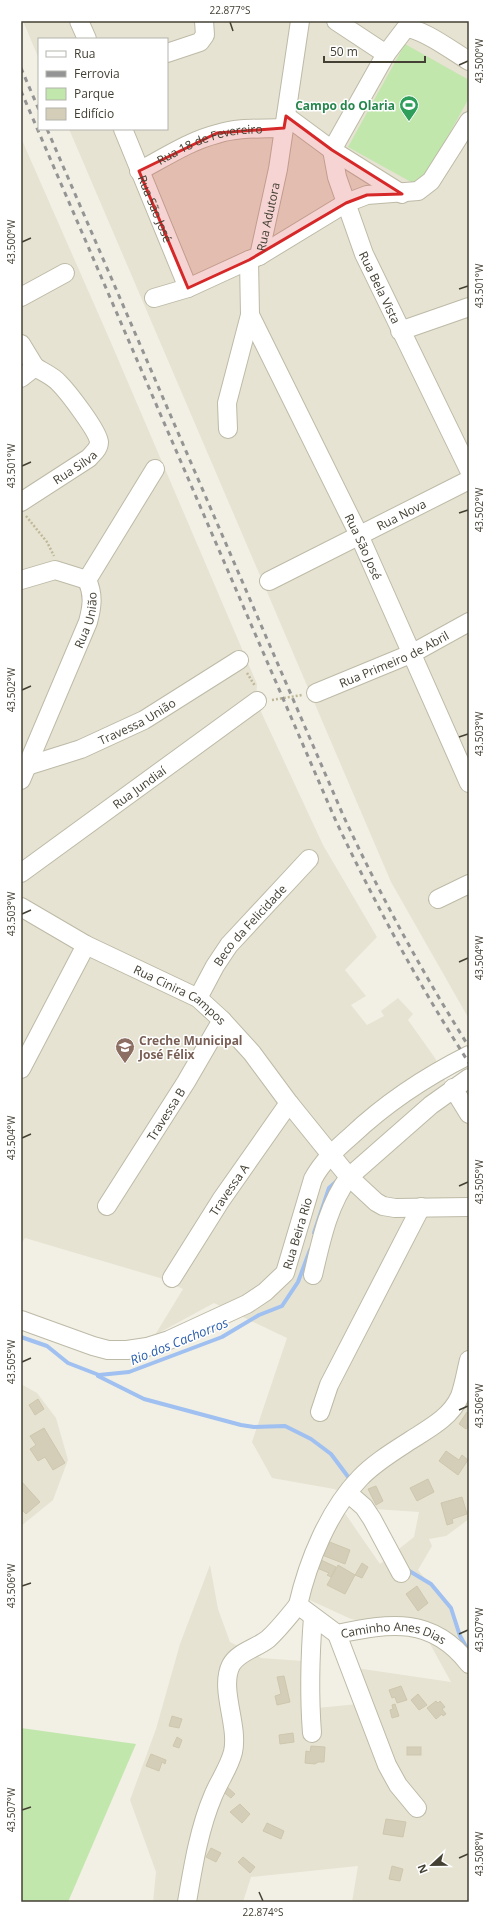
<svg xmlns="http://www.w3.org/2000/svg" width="490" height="1923" font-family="'Open Sans',sans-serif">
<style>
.residential{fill:#e6e3d2}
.green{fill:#c1e7ac}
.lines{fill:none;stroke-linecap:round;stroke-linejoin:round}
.stream{stroke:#9fc0f0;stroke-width:4}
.building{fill:#d4ceb9;stroke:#cec7ad}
.minor-casing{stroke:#bdbaa7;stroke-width:20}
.path{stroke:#bfb898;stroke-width:2.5;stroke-dasharray:2 2;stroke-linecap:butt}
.minor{stroke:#fff;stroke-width:18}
.rail{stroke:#949494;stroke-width:3;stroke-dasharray:5 5;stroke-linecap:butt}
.marked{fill:#d62828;fill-opacity:0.2;stroke:#d62828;stroke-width:3;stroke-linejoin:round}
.ticks{fill:none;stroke:#444134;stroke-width:1.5}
.labels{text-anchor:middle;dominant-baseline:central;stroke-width:3;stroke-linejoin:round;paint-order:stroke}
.leisure-label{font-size:12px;font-weight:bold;fill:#27864d;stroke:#fff;text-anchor:end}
.street-label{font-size:12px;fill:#444134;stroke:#fff}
.education-label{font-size:12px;font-weight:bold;fill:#785e54;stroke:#fff;text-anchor:start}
.water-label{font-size:13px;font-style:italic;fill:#2d61af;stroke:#fff}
.neatline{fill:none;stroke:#444134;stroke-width:1.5}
.ticks-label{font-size:10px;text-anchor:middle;fill:#444134}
</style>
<rect width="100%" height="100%" fill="#f2f0e4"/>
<g class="residential">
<path d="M23,21h446v998l-78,-137 -322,-753h98v-90h-128v20z"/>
<path d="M21,138l88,200 148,346 -1,17 67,144 54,92 -32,33 21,26 -15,9 16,20 17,-9 -3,-5 17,-13 15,16 -5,6 27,38 19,43 15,-7v425l-23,17 -17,3 3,7 -14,24 30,36 21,42v254h-117l6,-36 -107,11 -8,25h-90l3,-30 -26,-72 26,-71 24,-85 30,-79 8,44 12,33 31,16 42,3 4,48 61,-6 -12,-35 95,14 -27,-49 -73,-14 -48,-22 39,-88 38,55 34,-27 5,-25 -45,-3 -40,-20 -62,-11 -20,-36 35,-104 -73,-35 -59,32 28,-46 -23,-11 -135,-40 -4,6z"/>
<path d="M21,1384l16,9 19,25 12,42 -15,40 -32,26z"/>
</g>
<g class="green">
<path d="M405,44l64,36v18l-49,89 -72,-40z"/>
<path d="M21,1728l115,16 -68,158h-47z"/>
</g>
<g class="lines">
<g class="stream">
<path d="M314,1233l15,-45 9,-8"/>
<path d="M21,1337l26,9 21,17 31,12 30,-3 93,-35 37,-22 23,-9 16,-24 12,-32"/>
<path d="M98,1376l46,23 97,26 13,2 31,-1 26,13 20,15 21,28"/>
<path d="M406,1569l25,15 20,24 9,28 9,16"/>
</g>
</g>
<g class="building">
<path d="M38,1399l6,10 -9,6 -6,-10z"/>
<path d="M467,1412l2,1v12l-3,4 -7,-5z"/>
<path d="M44,1428l21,35 -12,7 -8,-13 -7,4 -8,-12 6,-4 -6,-9z"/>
<path d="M446,1451l13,9 3,-5 6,5 -10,15 -19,-14z"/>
<path d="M428,1479l6,13 -17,9 -7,-13z"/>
<path d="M21,1481l19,21 -14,12 -5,-5z"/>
<path d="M376,1486l7,15 -7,4 -8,-16z"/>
<path d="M462,1497l5,17 -15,5 1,4 -6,2 -6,-22z"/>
<path d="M327,1541l23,9 -5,14 -23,-9z"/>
<path d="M321,1560l15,7 -5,10 -4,-2 2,-2 -12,-5z"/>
<path d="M362,1563l6,4 -6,11 -7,-3z"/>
<path d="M338,1565l17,10 -10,19 -18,-9z"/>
<path d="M417,1586l11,17 -10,8 -12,-17z"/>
<path d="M284,1676l6,26 -13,3 -2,-9 6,-2 -4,-17z"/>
<path d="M401,1686l6,14 -10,3 -2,-6 -3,1 -3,-8z"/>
<path d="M418,1694l9,11 -8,5 -8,-10z"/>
<path d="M436,1701l2,2 2,-2 5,6 -3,2 4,5 -3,2 -1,-2 -6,5 -9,-11z"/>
<path d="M395,1704l4,12 -7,2 -2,-8 3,-1 -1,-4z"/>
<path d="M172,1716l10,3 -3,9 -10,-2z"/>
<path d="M293,1733l1,9 -14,2 -1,-9z"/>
<path d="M177,1737l5,3 -3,8 -6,-2z"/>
<path d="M311,1746l14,1 -1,15h-6l-3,2 -10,-1 1,-12 4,1z"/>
<rect x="407" y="1747" width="14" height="8"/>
<path d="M151,1754l15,6 -1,4 -3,-2 -3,9 -13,-5z"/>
<path d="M226,1786l9,8 -4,4 -9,-7z"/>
<path d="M240,1804l10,10 -8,9 -12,-11z"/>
<path d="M386,1819l20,3 -3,15 -20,-3z"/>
<path d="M267,1823l17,8 -3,8 -18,-8z"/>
<path d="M211,1848l10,5 -5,9 -10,-5z"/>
<path d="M243,1857l12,10 -5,6 -12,-11z"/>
<path d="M392,1866l11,3 -3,12 -11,-2z"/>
</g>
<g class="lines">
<g class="minor-casing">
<g id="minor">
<path d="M79,21l8,18"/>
<path d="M336,21l50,33"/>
<path d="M167,53l33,-11 5,-7 -1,-14"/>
<path d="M286,116l46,34 70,44"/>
<path id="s1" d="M123,129l65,159"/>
<path id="s2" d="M332,150l5,27 27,77 105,216"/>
<path d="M332,150l54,-96 19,-25c15,-3 50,24 64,32"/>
<path id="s3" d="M139,171c25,-13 50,-30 78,-37 21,-7 45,-5 67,-6"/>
<path d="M259,256l87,-53 21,-8 51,-4 13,-10 38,-60"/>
<path d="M21,297l44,-24"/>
<path d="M154,298l34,-10 61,-28"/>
<path id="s4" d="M250,315l109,220 110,248"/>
<path d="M400,331l69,-24"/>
<path d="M21,344l14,23 -14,11"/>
<path id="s5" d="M228,429l-1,-26 23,-88 -1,-55 10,-4 19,-87 22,-148"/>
<path id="s6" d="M21,502l68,-44c4,-5 10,-9 10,-16 -1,-11 -31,-50 -40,-59 -6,-7 -16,-11 -24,-16"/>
<path d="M21,580l34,-10 32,10"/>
<path d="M87,580l68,-111"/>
<path id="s7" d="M269,581l200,-101"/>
<path id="s8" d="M316,693l97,-40 56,-31"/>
<path id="s9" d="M27,766l54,-17 63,-29 95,-60"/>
<path id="s10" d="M21,780l67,-158c4,-15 6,-27 -1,-42"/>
<path id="s11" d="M21,873l236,-172"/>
<path d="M438,899l31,-15"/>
<path id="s12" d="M21,907l65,38 112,53 24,22 30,33 37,50 42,52 18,22 27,25 7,4 12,2 74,-1"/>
<path id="s13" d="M198,998l17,-32 14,-21 80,-86"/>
<path d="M21,1069l65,-124"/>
<path d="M453,1088l16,26"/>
<path id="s14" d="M107,1206l79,-124 36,-62"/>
<path d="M313,1275c8,-34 15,-70 36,-98l82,-72 38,-27"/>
<path id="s15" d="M172,1278l49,-78 68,-97"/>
<path id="s16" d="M21,1320l72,26 15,4h19l20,-3 22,-7 78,-36 18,-12 20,-19 28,-94c9,-17 23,-30 38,-43 36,-34 74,-59 118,-81"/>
<path id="s17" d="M469,1360c-3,12 -5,25 -9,36 -9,21 -30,32 -49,44 -17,11 -37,23 -51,38 -31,32 -52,83 -62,127l39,29c54,-11 95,-18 132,30"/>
<path d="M320,1412l9,-27 92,-178"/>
<path d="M348,1493l16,14 8,12 29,54"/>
<path d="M337,1634l50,131 11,20 19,23"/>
<path d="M312,1733c-3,-39 -2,-77 1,-116"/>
<path d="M187,1902c6,-35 12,-73 26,-106 6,-15 16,-28 20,-44 6,-27 -14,-63 -2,-87 7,-13 26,-17 37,-26 11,-10 21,-23 30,-34"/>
</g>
</g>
<g class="path">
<path d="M26,516l21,26 7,14"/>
<path d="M247,673l8,13"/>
<path d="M272,700l30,-5"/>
</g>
<use href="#minor" class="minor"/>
<g class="rail">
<path d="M21,68l18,42"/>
<path d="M21,91l314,728c40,85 84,166 134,244"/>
<path d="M47,129l296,686c37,80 79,157 126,232"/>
</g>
</g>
<path class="marked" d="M286,116l46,34 70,44 -35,1 -21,8 -97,57 -61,28 -49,-117 78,-38 67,-5z"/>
<path class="ticks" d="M230,22l3,9M459,65l9,-4M22,242l9,-4M459,289l9,-3M22,466l9,-4M459,513l9,-3M22,690l9,-4M459,737l9,-3M22,914l9,-4M459,962l9,-4M22,1138l9,-4M459,1186l9,-4M22,1362l9,-4M459,1410l9,-4M22,1586l9,-3M459,1634l9,-4M22,1810l9,-3M459,1858l9,-4M259,1892l4,9"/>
<defs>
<g id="stadium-pin" transform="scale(1)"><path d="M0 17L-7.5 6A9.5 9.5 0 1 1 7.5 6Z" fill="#2e9e5b" stroke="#fff"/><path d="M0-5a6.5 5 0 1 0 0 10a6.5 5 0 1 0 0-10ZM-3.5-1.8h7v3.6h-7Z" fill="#fff"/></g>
<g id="school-pin" transform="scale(1)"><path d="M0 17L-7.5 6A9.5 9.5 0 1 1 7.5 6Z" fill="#8d6e63" stroke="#fff"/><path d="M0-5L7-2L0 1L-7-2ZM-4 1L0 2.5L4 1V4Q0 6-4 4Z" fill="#fff"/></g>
</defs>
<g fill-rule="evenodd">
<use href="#stadium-pin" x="409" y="105"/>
<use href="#school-pin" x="125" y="1047"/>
</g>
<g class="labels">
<g class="leisure-label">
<text x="395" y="105">Campo do Olaria</text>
</g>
<g class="street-label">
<text stroke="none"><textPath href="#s3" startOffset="77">Rua 18 de Fevereiro</textPath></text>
<text stroke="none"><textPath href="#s1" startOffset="86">Rua São José</textPath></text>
<text stroke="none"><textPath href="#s5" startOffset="223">Rua Adutora</textPath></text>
<text stroke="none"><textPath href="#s2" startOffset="146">Rua Bela Vista</textPath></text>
<text stroke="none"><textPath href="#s6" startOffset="64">Rua Silva</textPath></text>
<text stroke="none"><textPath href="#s7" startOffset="148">Rua Nova</textPath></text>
<text stroke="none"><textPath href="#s4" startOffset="258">Rua São José</textPath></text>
<text stroke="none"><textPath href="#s10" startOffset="173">Rua União</textPath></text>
<text stroke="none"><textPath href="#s8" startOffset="85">Rua Primeiro de Abril</textPath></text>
<text stroke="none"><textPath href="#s9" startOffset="119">Travessa União</textPath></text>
<text stroke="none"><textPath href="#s11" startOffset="146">Rua Jundiaí</textPath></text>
<text stroke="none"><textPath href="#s13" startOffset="90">Beco da Felicidade</textPath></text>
<text stroke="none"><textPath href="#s12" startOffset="182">Rua Cinira Campos</textPath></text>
<text stroke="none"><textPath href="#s14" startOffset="109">Travessa B</textPath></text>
<text stroke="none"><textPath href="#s15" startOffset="105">Travessa A</textPath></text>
<text stroke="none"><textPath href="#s16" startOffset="331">Rua Beira Rio</textPath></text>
<text stroke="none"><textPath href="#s17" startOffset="417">Caminho Anes Dias</textPath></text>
</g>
<g class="education-label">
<text x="139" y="1040">Creche Municipal<tspan x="139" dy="14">José Félix</tspan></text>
</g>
<g class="water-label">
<text transform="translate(179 1341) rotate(-22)">Rio dos Cachorros</text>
</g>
</g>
<rect width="490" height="1923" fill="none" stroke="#ffffff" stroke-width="44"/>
<rect x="38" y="38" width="130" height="92" fill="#ffffff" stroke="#b4b3ae"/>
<rect x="46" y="51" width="20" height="6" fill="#ffffff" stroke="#b4b3ae"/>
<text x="74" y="58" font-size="12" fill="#444134">Rua</text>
<rect x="46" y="71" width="20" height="6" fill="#949494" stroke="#b4b3ae"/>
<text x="74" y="78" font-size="12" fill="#444134">Ferrovia</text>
<rect x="46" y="88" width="20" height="12" fill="#c1e7ac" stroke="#b4b3ae"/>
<text x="74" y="98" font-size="12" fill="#444134">Parque</text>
<rect x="46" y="108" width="20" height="12" fill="#d4ceb9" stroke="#b4b3ae"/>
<text x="74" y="118" font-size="12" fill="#444134">Edifício</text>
<g transform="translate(432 1865) rotate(248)" stroke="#ffffff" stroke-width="3" paint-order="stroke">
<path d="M0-3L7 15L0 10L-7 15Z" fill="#444134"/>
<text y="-6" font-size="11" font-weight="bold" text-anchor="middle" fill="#444134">N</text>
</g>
<path d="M324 56v6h101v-6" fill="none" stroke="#444134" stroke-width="2"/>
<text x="330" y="56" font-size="12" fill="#444134" stroke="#ffffff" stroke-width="3" paint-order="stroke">50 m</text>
<rect x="22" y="22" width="446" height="1879" class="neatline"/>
<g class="ticks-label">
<text x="230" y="14">22.877°S</text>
<text transform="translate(479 61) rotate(-90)" y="4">43.500°W</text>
<text transform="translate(11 242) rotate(-90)" y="4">43.500°W</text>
<text transform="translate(479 286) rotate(-90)" y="4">43.501°W</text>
<text transform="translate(11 466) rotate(-90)" y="4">43.501°W</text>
<text transform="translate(479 510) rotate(-90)" y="4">43.502°W</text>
<text transform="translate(11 690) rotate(-90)" y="4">43.502°W</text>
<text transform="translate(479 734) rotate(-90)" y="4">43.503°W</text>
<text transform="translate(11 914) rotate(-90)" y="4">43.503°W</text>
<text transform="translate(479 958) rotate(-90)" y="4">43.504°W</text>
<text transform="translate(11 1138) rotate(-90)" y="4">43.504°W</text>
<text transform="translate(479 1182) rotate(-90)" y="4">43.505°W</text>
<text transform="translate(11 1362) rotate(-90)" y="4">43.505°W</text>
<text transform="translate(479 1406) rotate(-90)" y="4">43.506°W</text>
<text transform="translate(11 1586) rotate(-90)" y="4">43.506°W</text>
<text transform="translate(479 1630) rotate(-90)" y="4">43.507°W</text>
<text transform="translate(11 1810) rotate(-90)" y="4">43.507°W</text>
<text transform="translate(479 1854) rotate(-90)" y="4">43.508°W</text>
<text x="263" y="1916">22.874°S</text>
</g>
</svg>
